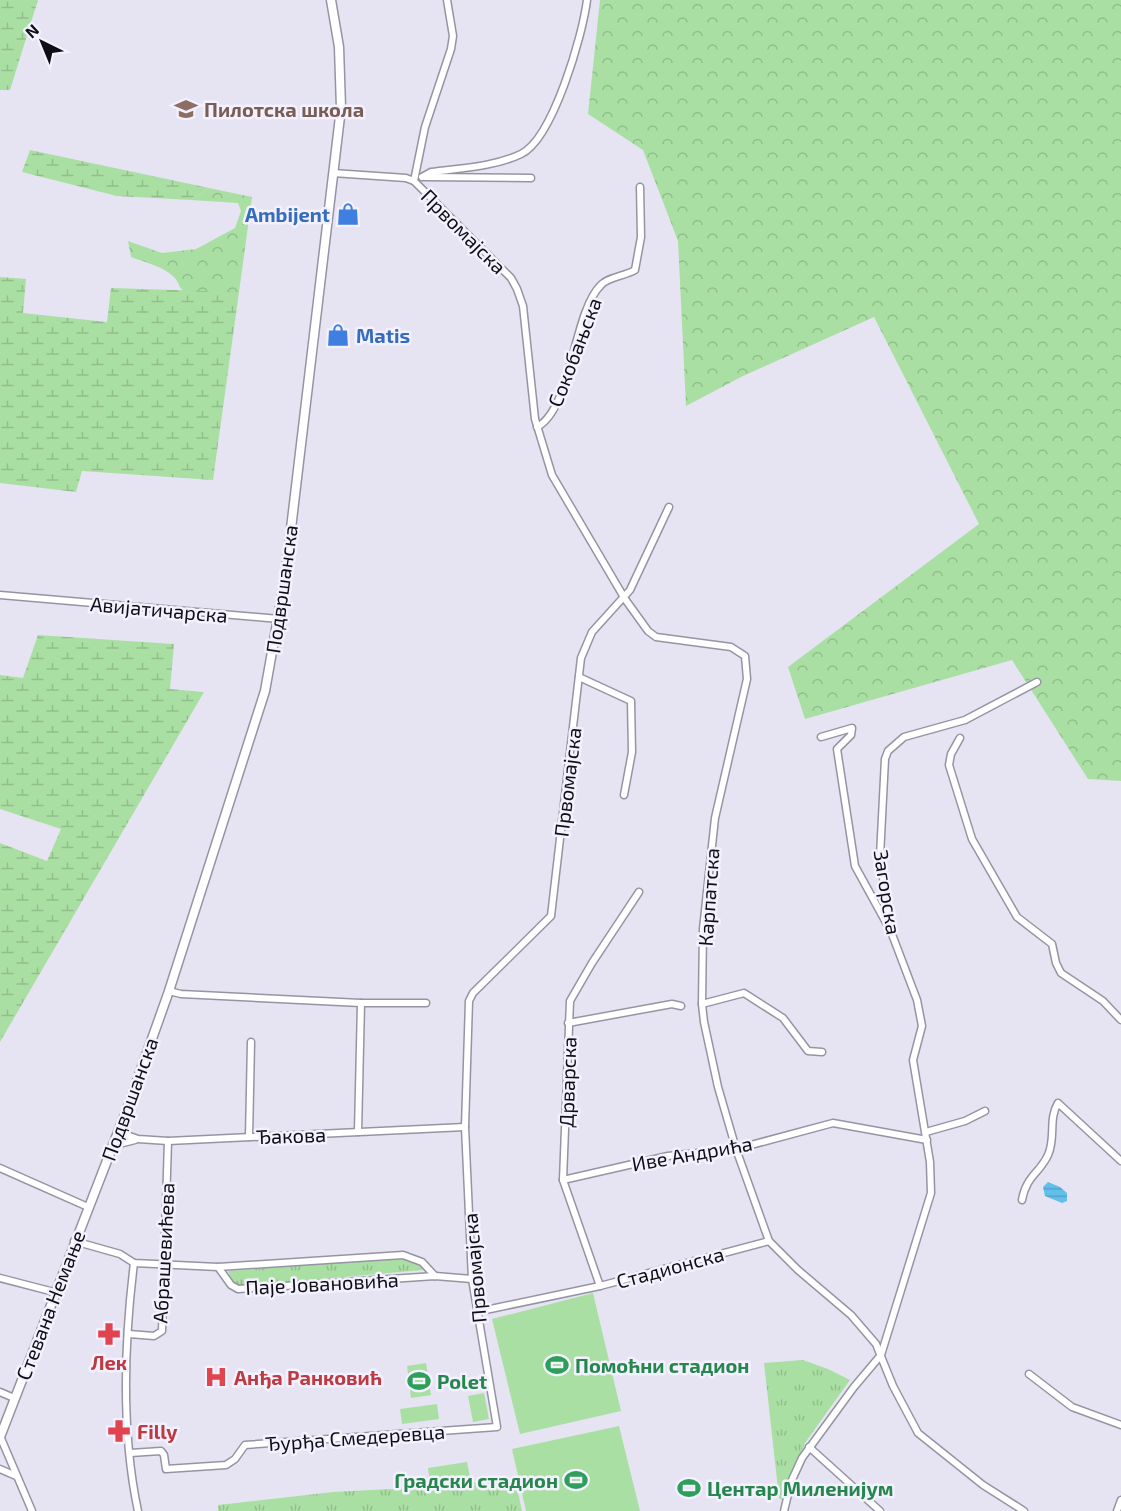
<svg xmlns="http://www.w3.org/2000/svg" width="1121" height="1511" font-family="'Exo 2',sans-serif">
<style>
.forest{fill:url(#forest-crowns)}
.wetland{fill:url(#wetland-marsh)}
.park{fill:url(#park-tufts)}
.garden{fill:#aadfa3}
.water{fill:url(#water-rules)}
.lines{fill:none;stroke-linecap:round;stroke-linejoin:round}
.street-casing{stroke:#9694a3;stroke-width:9}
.secondary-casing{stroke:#9694a3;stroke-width:11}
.street{stroke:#fff;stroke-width:6}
.secondary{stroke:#fff;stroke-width:8}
.labels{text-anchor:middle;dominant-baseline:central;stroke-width:5;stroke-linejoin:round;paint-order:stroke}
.education-label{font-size:20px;font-weight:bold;fill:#785e54;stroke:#f3f1fe;text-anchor:start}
.shop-label{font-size:20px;font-weight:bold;fill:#366cbe;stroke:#f3f1fe;text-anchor:end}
.street-label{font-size:20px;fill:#0f0e14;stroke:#f3f1fe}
.health-label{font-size:20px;font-weight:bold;fill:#be3a42;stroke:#f3f1fe;text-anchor:start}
.leisure-label{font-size:20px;font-weight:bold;fill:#27864d;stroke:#f3f1fe;text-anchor:start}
</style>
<defs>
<pattern id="forest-crowns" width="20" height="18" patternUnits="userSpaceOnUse" patternTransform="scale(1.5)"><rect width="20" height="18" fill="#aadfa3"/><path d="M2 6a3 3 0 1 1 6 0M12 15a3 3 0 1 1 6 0" fill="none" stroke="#91be8b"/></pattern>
<pattern id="wetland-marsh" width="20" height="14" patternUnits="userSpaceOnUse" patternTransform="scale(1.5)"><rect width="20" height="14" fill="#aadfa3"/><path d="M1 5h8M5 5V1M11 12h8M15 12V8" fill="none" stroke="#91be8b"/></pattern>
<pattern id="park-tufts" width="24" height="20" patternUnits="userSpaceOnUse" patternTransform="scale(1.5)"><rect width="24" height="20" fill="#aadfa3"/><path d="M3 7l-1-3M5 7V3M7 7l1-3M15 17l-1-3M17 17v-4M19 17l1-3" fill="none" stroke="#91be8b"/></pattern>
<pattern id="water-rules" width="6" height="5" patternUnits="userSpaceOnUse" patternTransform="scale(1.5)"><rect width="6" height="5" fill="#61bfeb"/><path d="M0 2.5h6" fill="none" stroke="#53a3c9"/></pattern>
</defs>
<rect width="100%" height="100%" fill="#e6e4f3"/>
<g class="forest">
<path d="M600,0h521v781l-33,-2 -76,-119 -207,59 -17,-52 191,-143 -105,-207 -131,59 -57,30 -8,-165 -35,-91 -55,-36z"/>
<path d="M209,188l43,9 -13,95h-53c-8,-4 -6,-8 -11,-14 -10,-11 -31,-16 -44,-21l-3,-16 34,12 34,-4 39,-21 6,-17 -3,-8 -47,-3z"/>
</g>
<g class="wetland">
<path d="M0,0h38l-28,90h-10z"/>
<path d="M30,150l179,38 -18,12 -74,-4 -95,-24z"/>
<path d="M0,277l26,2 -3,34 84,9 4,-34 128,4 -26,188 -131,-9 -6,21 -76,-9z"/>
<path d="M38,635l136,9 -4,45 34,3 -204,350v-199l47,18 14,-32 -61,-20v-134l23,3z"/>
</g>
<g class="park">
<path d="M405,1258l15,5 3,7 -181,16 -10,-5 -4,-10z"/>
<path d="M803,1360l25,9 22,11 -45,63 -23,57 -3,-2 -15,-135z"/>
<path d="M515,1478l7,33h-304v-6l115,-13 94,-5z"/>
</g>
<g class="garden">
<path d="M593,1293l28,118 -101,23 -28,-115z"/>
<path d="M426,1363l5,32 -20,3 -4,-32z"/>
<path d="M484,1393l5,26 -16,3 -5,-26z"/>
<path d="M437,1404l2,15 -37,5 -2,-15z"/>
<path d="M619,1426l21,85h-114l-14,-62z"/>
<path d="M467,1462l3,15 -40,6 -2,-15z"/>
</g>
<path class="water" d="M1048,1182l12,5 7,6v8l-5,2 -17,-7 -2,-9z"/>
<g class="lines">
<g class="street-casing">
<g id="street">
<path d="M333,173l73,5 8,3 97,97 6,11 6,17 12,113 17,56 73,124 23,32 8,6 75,10 14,9 2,23 -32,139 -12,111 -1,75 2,18 14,65 18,62 33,92 29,29 53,45 25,29 17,42 25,47 65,52 41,26"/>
<path d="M422,177l9,-5c29,-4 63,-5 90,-18 32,-15 62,-120 66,-154"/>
<path d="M425,177l106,1"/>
<path d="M414,181l11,-54 26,-78 2,-13 -6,-36"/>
<path d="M537,427c35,-18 36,-115 64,-142 7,-8 24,-9 34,-15l6,-33 -1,-50"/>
<path d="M0,595l279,24"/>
<path d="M579,677l52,24 1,51 -8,43"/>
<path d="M821,737l31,-9 -1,7 -14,14 18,117 33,60"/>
<path d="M960,738l-9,16 -2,11 23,74 45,78 35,27 4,19 5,10 42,28 18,19"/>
<path d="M169,991l12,3 180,9h65"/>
<path d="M702,1004l42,-11 39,25 25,33 14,1"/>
<path d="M568,1023l104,-19 9,2"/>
<path d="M118,1132l20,7 30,2 297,-14"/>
<path d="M358,1132l3,-129"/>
<path d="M926,1132l39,-11 20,-10"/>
<path d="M249,1137l2,-95"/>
<path d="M112,1150l7,-6 16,-4"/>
<path d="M0,1168l88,39"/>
<path d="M563,1180l105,-24 68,-7 97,-26 94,17"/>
<path d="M1022,1200c4,-24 18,-27 26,-45 8,-17 0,-36 10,-52l63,58"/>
<path d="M74,1241l46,13 14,9 84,4 185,-12 19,7 13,14"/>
<path d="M134,1263c-10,81 -13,168 4,248"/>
<path d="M218,1267l13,18 7,4 197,-13 37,3"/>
<path d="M0,1278l54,14"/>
<path d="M600,1286l-37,-106 7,-179 22,-38 47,-71"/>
<path d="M476,1312l124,-26 169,-45"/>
<path d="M129,1334l25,2 8,-5 6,-190"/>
<path d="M1029,1374l43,33 49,18"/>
<path d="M0,1392l14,6"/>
<path d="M0,1436l32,75"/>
<path d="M809,1447l71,64"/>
<path d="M130,1453l31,-2 3,4 2,14 60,-4 9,-6 10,-14 252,-18 -25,-148 -7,-152 4,-126 4,-8 78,-77 30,-258 11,-26 38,-42 39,-83"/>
<path d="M0,1469l16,7"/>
<path d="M784,1511l7,-29 11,-24 52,-71 27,-32 50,-162 -1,-31 -17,-102 9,-34 -5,-26 -27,-71 -10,-73 5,-97 3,-8 16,-14 61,-17 72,-38"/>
<path d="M1117,1511l4,-11"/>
</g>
</g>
<g class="secondary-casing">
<path id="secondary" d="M0,1437l127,-328 42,-118 96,-300 20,-112 56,-471 -2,-61 -8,-47"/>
</g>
<use href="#street" class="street"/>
<use href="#secondary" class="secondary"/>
</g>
<defs>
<g id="school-bare" transform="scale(1.8)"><path d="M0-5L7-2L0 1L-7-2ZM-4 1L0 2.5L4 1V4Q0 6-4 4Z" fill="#8d6e63" stroke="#f3f1fe" stroke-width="2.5" paint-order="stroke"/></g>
<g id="shop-bare" transform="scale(1.8)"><path d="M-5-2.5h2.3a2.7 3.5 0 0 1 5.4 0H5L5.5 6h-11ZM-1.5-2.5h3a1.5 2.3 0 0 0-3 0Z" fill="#3f7fe0" stroke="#f3f1fe" stroke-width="2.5" paint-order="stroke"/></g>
<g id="pharmacy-bare" transform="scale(1.8)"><path d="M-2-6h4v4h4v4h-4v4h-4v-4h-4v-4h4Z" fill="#e0444e" stroke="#f3f1fe" stroke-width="2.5" paint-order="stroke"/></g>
<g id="stadium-bare" transform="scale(1.8)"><path d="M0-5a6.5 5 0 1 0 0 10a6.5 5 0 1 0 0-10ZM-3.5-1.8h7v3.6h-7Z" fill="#2e9e5b" stroke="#f3f1fe" stroke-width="2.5" paint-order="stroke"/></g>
<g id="hospital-bare" transform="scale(1.8)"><path d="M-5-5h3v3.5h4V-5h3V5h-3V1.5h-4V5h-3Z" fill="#e0444e" stroke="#f3f1fe" stroke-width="2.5" paint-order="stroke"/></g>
</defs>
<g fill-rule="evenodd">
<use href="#school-bare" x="186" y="109"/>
<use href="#shop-bare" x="348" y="214"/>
<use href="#shop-bare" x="338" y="335"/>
<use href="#pharmacy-bare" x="109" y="1334"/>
<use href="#stadium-bare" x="557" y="1365"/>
<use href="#hospital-bare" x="216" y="1377"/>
<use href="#stadium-bare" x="419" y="1381"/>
<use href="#pharmacy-bare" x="119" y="1431"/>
<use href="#stadium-bare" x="576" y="1480"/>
<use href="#stadium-bare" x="689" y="1488"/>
</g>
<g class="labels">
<g class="education-label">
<text x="204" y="109">Пилотска школа</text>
</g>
<g class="shop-label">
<text x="330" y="214">Ambijent</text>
<text x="356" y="335" text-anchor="start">Matis</text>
</g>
<g class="street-label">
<text transform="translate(464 231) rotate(45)">Првомајска</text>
<text transform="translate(574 352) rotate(-69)">Сокобањска</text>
<text transform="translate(281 589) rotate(-82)">Подвршанска</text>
<text transform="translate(159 609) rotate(5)">Авијатичарска</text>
<text transform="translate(567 782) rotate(-83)">Првомајска</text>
<text transform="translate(888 892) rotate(81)">Загорска</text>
<text transform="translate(708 897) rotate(-86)">Карпатска</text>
<text transform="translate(567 1082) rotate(-88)">Дрварска</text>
<text transform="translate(129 1099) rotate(-70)">Подвршанска</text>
<text transform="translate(291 1135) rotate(-2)">Ђакова</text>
<text transform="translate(692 1153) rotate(-10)">Иве Андрића</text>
<text transform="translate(163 1253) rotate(-87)">Абрашевићева</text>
<text transform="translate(670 1267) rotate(-15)">Стадионска</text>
<text transform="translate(474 1268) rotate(-95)">Првомајска</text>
<text transform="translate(322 1283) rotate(-3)">Паје Јовановића</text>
<text transform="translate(50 1305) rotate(-69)">Стевана Немање</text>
<text transform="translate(355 1437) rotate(-4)">Ђурђа Смедеревца</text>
</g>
<g class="health-label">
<text x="109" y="1362" text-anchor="middle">Лек</text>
<text x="234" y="1377">Анђа Ранковић</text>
<text x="137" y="1431">Filly</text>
</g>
<g class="leisure-label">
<text x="575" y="1365">Помоћни стадион</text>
<text x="437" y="1381">Polet</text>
<text x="558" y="1480" text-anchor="end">Градски стадион</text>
<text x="707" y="1488">Центар Миленијум</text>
</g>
</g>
<g transform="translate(42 42) rotate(317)" stroke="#f3f1fe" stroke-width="4.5" paint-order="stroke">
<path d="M0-4.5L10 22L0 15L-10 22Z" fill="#0f0e14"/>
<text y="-9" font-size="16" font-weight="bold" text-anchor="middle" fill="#0f0e14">N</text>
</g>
</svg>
